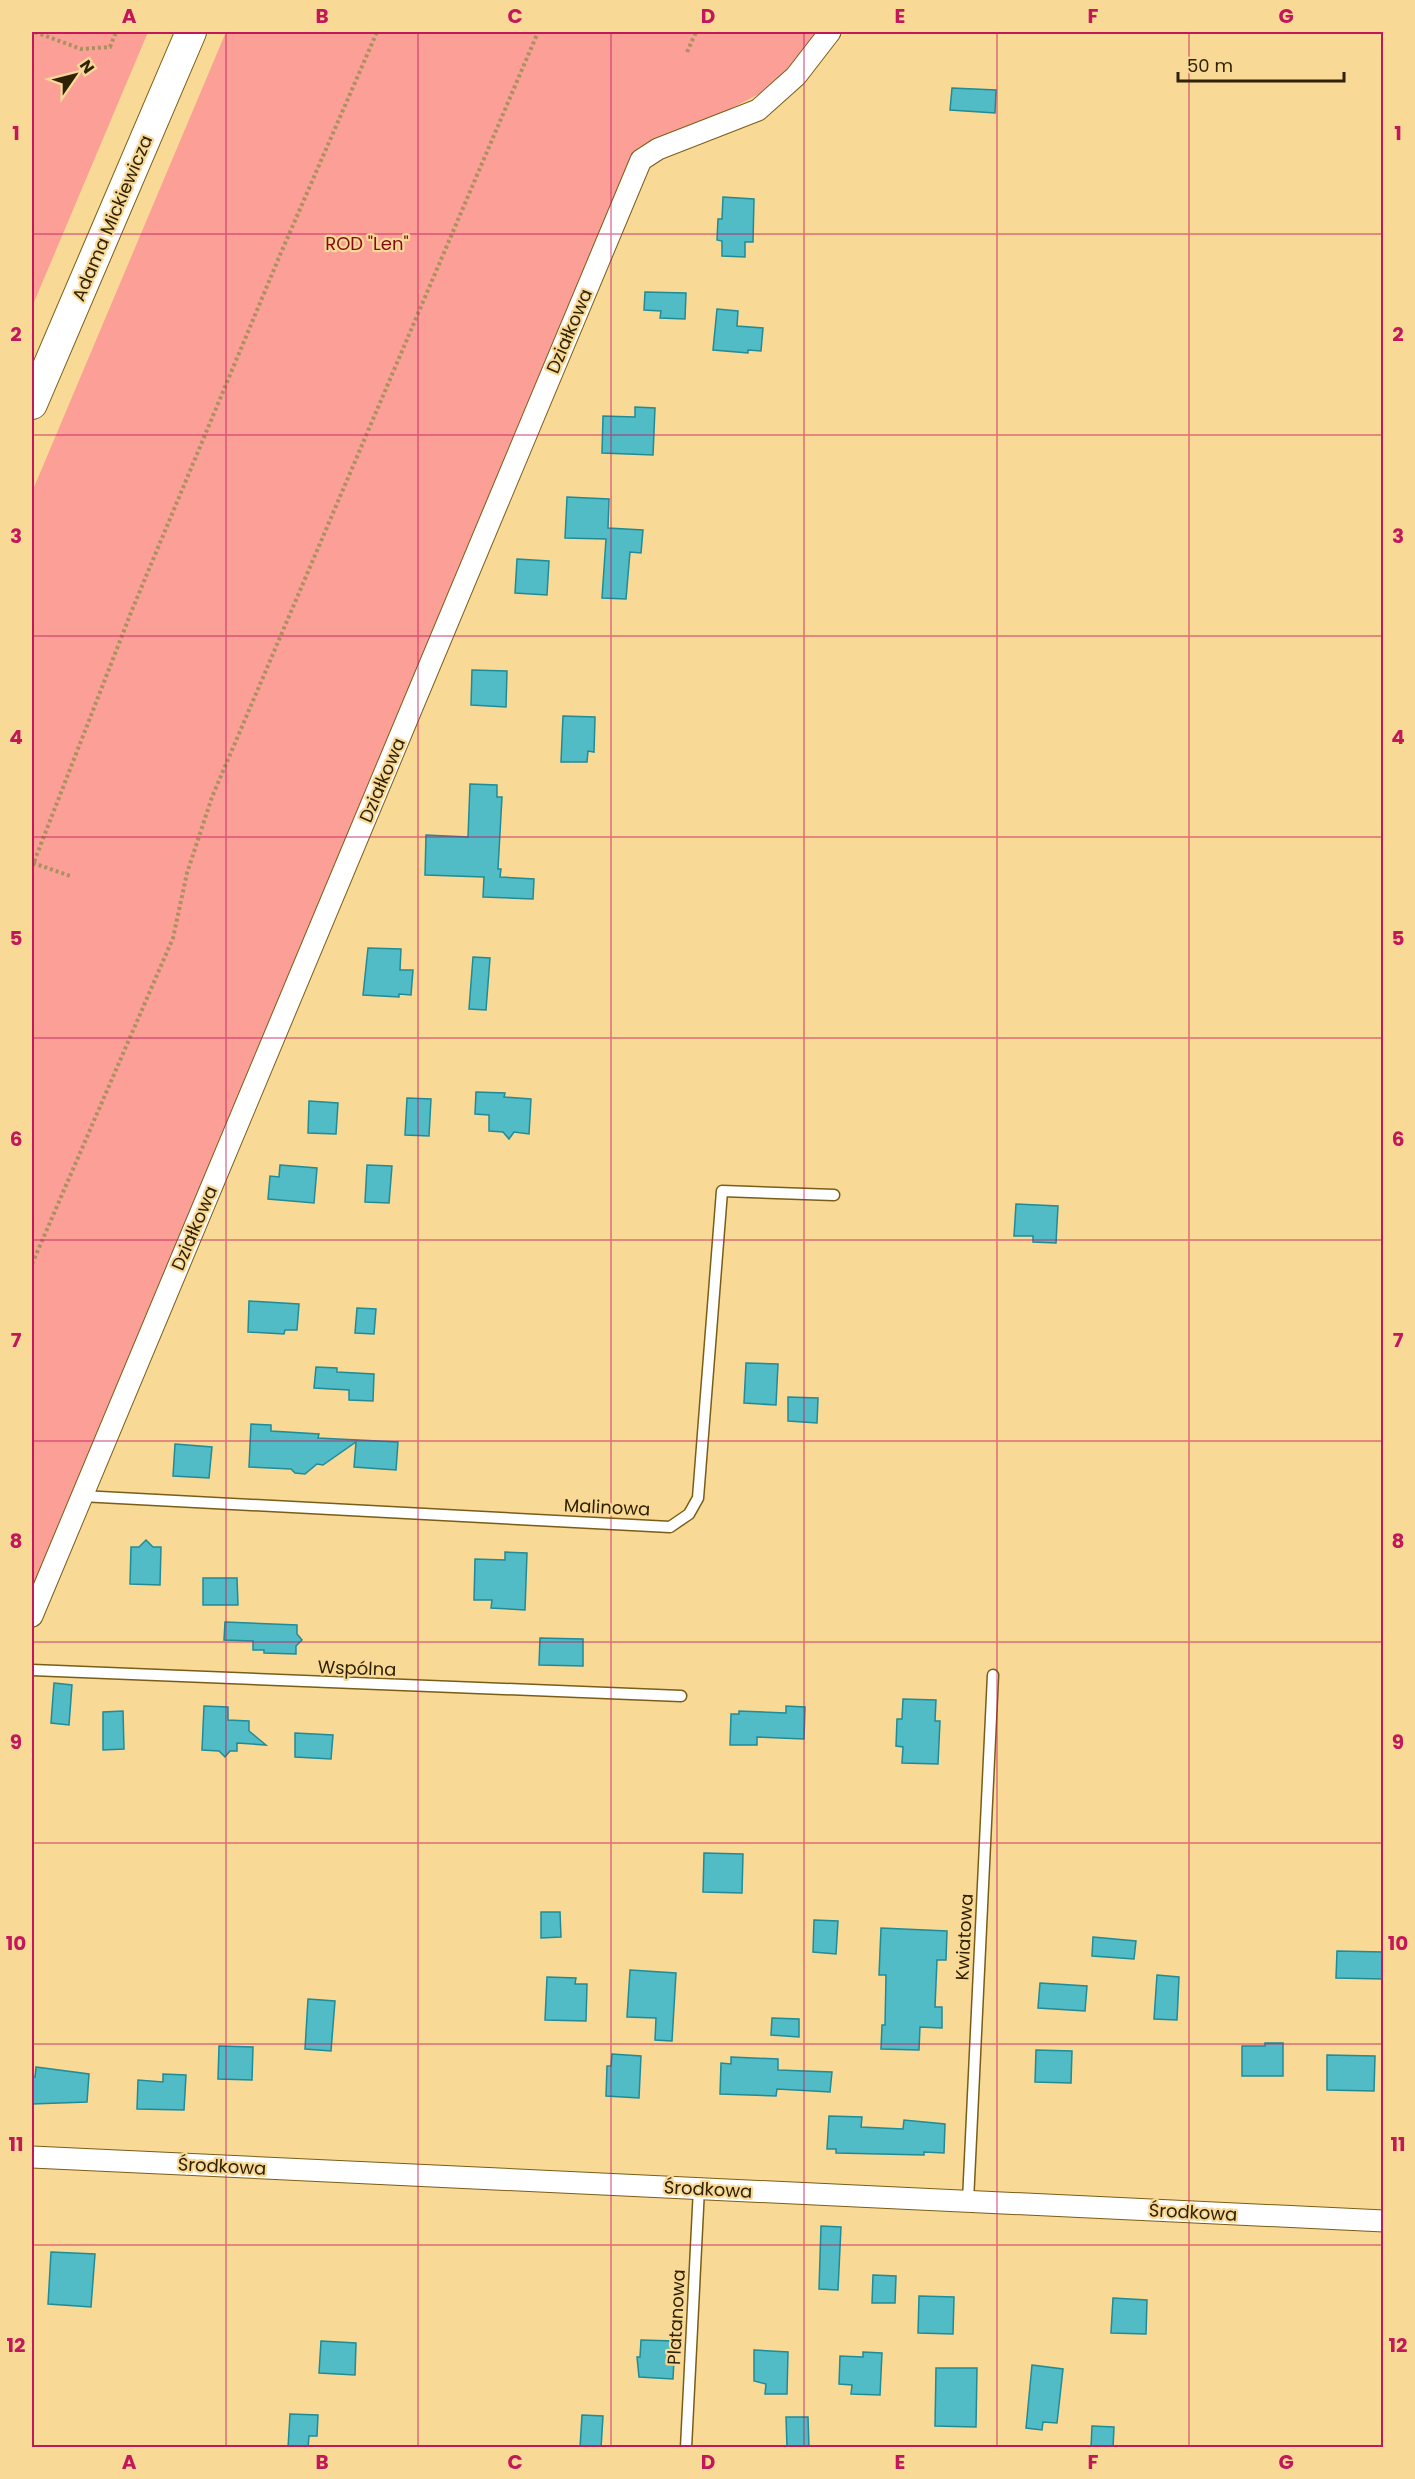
<svg xmlns="http://www.w3.org/2000/svg" width="1415" height="2479" font-family="Poppins,sans-serif">
<style>
.green{fill:#fb9f97}
.building{fill:#51bbc6;stroke:#218b96;stroke-width:1.5}
.lines{fill:none;stroke-linecap:round;stroke-linejoin:round}
.lane-casing{stroke:#7a5d17;stroke-width:13}
.street-casing{stroke:#7a5d17;stroke-width:23}
.secondary-casing{stroke:#7a5d17;stroke-width:32}
.path{stroke:#aa915e;stroke-width:4;stroke-dasharray:3 3;stroke-linecap:butt}
.lane{stroke:#fff;stroke-width:10}
.street{stroke:#fff;stroke-width:21}
.secondary{stroke:#fff;stroke-width:30}
.grid{fill:none;stroke:#c2185b;stroke-width:1.5;stroke-opacity:0.55}
.labels{text-anchor:middle;dominant-baseline:central;stroke-width:4.5;stroke-linejoin:round;paint-order:stroke}
.street-label{font-size:18px;fill:#2f2206;stroke:#f9d996}
.park-label{font-size:18px;fill:#850814;stroke:#f9d996}
.neatline{fill:none;stroke:#c2185b;stroke-width:2}
.grid-label{font-size:20px;text-anchor:middle;font-weight:bold;fill:#c2185b}
</style>
<rect width="100%" height="100%" fill="#f9d996"/>
<g class="green">
<path d="M32,32h116l-116,275z"/>
<path d="M226,32h590l-38,52 -86,45 -53,18 -174,405 -433,1041v-1101z"/>
</g>
<g class="building">
<path d="M952,88l44,2 -1,23 -45,-3z"/>
<path d="M723,197l31,2 -1,43h-8v15l-23,-1v-15l-5,-1 1,-21h4z"/>
<path d="M645,292l41,1 -1,26 -25,-1 1,-7 -17,-1z"/>
<path d="M717,309l21,2 -1,15 26,2 -2,23 -13,-1v3l-35,-3z"/>
<path d="M635,407l20,1 -2,47 -51,-2 1,-37 32,1z"/>
<path d="M567,497l42,2 -1,29 35,2 -2,23 -11,-1 -4,47 -24,-1 4,-59 -41,-1z"/>
<path d="M517,559l32,2 -2,34 -32,-2z"/>
<path d="M472,670l35,1 -1,36 -35,-2z"/>
<path d="M563,716l32,1 -1,35 -6,-1 -1,11h-26z"/>
<path d="M470,784l27,1v12h5l-4,72h3l-1,8 34,2 -1,20 -50,-2 1,-20 -59,-2 1,-40 42,2z"/>
<path d="M368,948l33,1 -1,21h13l-2,25 -12,-1v3l-36,-2z"/>
<path d="M473,957l17,1 -4,52 -17,-1z"/>
<path d="M476,1092l29,1 -1,4 27,2 -2,35 -15,-2 -5,7 -6,-7 -14,-1v-16l-14,-1z"/>
<path d="M407,1098l24,1 -2,37 -24,-1z"/>
<path d="M309,1101l29,2 -2,31 -28,-1z"/>
<path d="M280,1165l37,3 -3,35 -46,-4 2,-23 9,1z"/>
<path d="M367,1165l25,1 -3,37 -24,-1z"/>
<path d="M1016,1204l42,2 -2,37 -23,-1v-6h-19z"/>
<path d="M249,1301l50,3 -2,26h-12l-1,4 -36,-2z"/>
<path d="M357,1308l19,1 -2,25 -19,-1z"/>
<path d="M746,1363l32,1 -2,41 -32,-2z"/>
<path d="M316,1367l21,1v4l37,2 -1,27 -24,-1v-10l-35,-2z"/>
<path d="M788,1397l30,1 -1,25 -29,-2z"/>
<path d="M251,1424l20,1v6l48,3 -1,4 80,4 -2,28 -42,-3 2,-25 -33,23 -6,-1 -12,10 -10,-1 -4,-4 -42,-2z"/>
<path d="M175,1444l37,3 -3,31 -36,-2z"/>
<path d="M146,1540l7,7h8l-1,38 -30,-1 1,-37h8z"/>
<path d="M505,1552l22,1 -2,57 -34,-2 1,-8h-18l1,-41 30,1z"/>
<path d="M203,1578h34l1,27h-35z"/>
<path d="M225,1622l72,3v9l5,6 -6,6v8l-32,-1v-3h-11v-9l-29,-1z"/>
<path d="M540,1638l43,1v27l-44,-1z"/>
<path d="M54,1683l18,2 -3,40 -18,-2z"/>
<path d="M903,1699l33,1 -1,21h5l-2,43 -36,-1 1,-16 -7,-1 1,-27h5z"/>
<path d="M204,1706l24,1v13l21,1v10l17,14 -29,-2v8h-7l-5,6 -6,-6 -17,-1z"/>
<path d="M786,1706l19,1 -1,32 -47,-2v8h-27l1,-31h8v-3l47,2z"/>
<path d="M123,1711l1,38 -21,1v-38z"/>
<path d="M295,1733l38,2 -2,24 -36,-2z"/>
<path d="M704,1853l39,1 -1,39 -39,-1z"/>
<path d="M541,1912h19l1,25 -20,1z"/>
<path d="M814,1920l24,1 -2,33 -23,-2z"/>
<path d="M881,1928l66,3 -1,29h-9l-2,47h7v21l-22,-1 -1,23 -38,-1 1,-24h3l1,-50h-7z"/>
<path d="M1093,1937l43,4 -2,18 -42,-3z"/>
<path d="M1337,1951l46,1v27l-47,-1z"/>
<path d="M630,1970l46,3 -4,68 -17,-1 1,-22 -29,-1z"/>
<path d="M1157,1975l22,2 -2,43 -23,-1z"/>
<path d="M547,1977l29,1 -1,6h12l-1,37 -41,-1z"/>
<path d="M1040,1983l47,3 -2,25 -47,-3z"/>
<path d="M308,1999l27,2 -4,50 -26,-2z"/>
<path d="M772,2018l27,1v18l-28,-2z"/>
<path d="M1265,2043h18v33h-41v-30h23z"/>
<path d="M219,2046l34,1 -1,33 -34,-1z"/>
<path d="M1036,2050l36,1 -1,32 -36,-1z"/>
<path d="M612,2054l29,2 -2,42 -33,-2 1,-30h4z"/>
<path d="M1327,2055l48,1 -1,35 -47,-1z"/>
<path d="M731,2057l47,2v11l54,2 -2,20 -53,-3 -1,7 -56,-2 1,-31 10,1z"/>
<path d="M36,2067l53,7 -2,28 -55,2v-27h3z"/>
<path d="M163,2074l23,1 -2,35 -47,-1 1,-29 25,2z"/>
<path d="M829,2116l33,1 -1,10 42,2 1,-9 41,4 -1,29 -20,-1v3l-88,-2v-4h-9z"/>
<path d="M821,2226l20,1 -3,63 -19,-1z"/>
<path d="M51,2252l44,2 -4,53 -43,-3z"/>
<path d="M873,2275l23,1 -1,27h-23z"/>
<path d="M919,2296l35,1 -1,37 -35,-1z"/>
<path d="M1113,2298l34,2 -1,34 -35,-1z"/>
<path d="M641,2340l34,1 -2,38 -34,-2 -2,-20h3z"/>
<path d="M321,2341l35,2 -1,32 -36,-2z"/>
<path d="M754,2350l34,2 -1,42h-22l1,-10 -12,-3z"/>
<path d="M863,2352l19,1 -2,42 -29,-1 1,-9 -13,-1 1,-28 23,1z"/>
<path d="M1032,2365l31,4 -6,54 -14,-1 -1,8 -16,-2z"/>
<path d="M936,2368h41l-1,59 -41,-1z"/>
<path d="M290,2414l28,1 -1,21h-8l-1,12h-20z"/>
<path d="M582,2415l21,1 -2,32h-21z"/>
<path d="M786,2417h22l1,31h-22z"/>
<path d="M1092,2426l22,1 -1,21h-22z"/>
</g>
<g class="lines">
<g class="lane-casing">
<g id="lane">
<path d="M81,1496l589,31 19,-13 9,-16 24,-307 112,4"/>
<path d="M32,1670l649,26"/>
<path d="M968,2201l25,-526"/>
<path d="M686,2448l13,-260"/>
</g>
</g>
<g class="street-casing">
<g id="street">
<path d="M32,1616l609,-1456 17,-11 100,-39 38,-34 34,-44"/>
<path d="M32,2157l1352,64"/>
</g>
</g>
<g class="secondary-casing">
<path id="secondary" d="M32,404l159,-372"/>
</g>
<g class="path">
<path d="M35,32l46,17 29,-2 6,-15"/>
<path d="M687,52l9,-20"/>
<path d="M33,863l37,13"/>
<path d="M32,867l100,-257 148,-355 97,-223"/>
<path d="M32,1264l141,-326 14,-65 25,-76 326,-765"/>
</g>
<use href="#lane" class="lane"/>
<use href="#street" class="street"/>
<use href="#secondary" class="secondary"/>
</g>
<path class="grid" d="M226,32v2416M418,32v2416M611,32v2416M804,32v2416M997,32v2416M1189,32v2416M32,234h1352M32,435h1352M32,636h1352M32,837h1352M32,1038h1352M32,1240h1352M32,1441h1352M32,1642h1352M32,1843h1352M32,2044h1352M32,2245h1352"/>
<g class="labels">
<g class="street-label">
<text transform="translate(112 218) rotate(-67)">Adama Mickiewicza</text>
<text transform="translate(569 331) rotate(-67)">Działkowa</text>
<text transform="translate(382 780) rotate(-67)">Działkowa</text>
<text transform="translate(194 1228) rotate(-67)">Działkowa</text>
<text transform="translate(607 1507) rotate(3)">Malinowa</text>
<text transform="translate(357 1668) rotate(2)">Wspólna</text>
<text transform="translate(964 1937) rotate(-87)">Kwiatowa</text>
<text transform="translate(222 2166) rotate(3)">Środkowa</text>
<text transform="translate(708 2189) rotate(3)">Środkowa</text>
<text transform="translate(1193 2212) rotate(3)">Środkowa</text>
<text transform="translate(676 2317) rotate(-87)">Platanowa</text>
</g>
<g class="park-label">
<text x="367" y="243">ROD "Len"</text>
</g>
</g>
<rect width="1415" height="2479" fill="none" stroke="#f9d996" stroke-width="66"/>
<g transform="translate(75 75) rotate(55)" stroke="#f9d996" stroke-width="4.5" paint-order="stroke">
<path d="M0-4.5L10 22L0 15L-10 22Z" fill="#2f2206"/>
<text y="-9" font-size="16" font-weight="bold" text-anchor="middle" fill="#2f2206">N</text>
</g>
<path d="M1178 72v9h166v-9" fill="none" stroke="#2f2206" stroke-width="3"/>
<text x="1187" y="72" font-size="18" fill="#2f2206" stroke="#f9d996" stroke-width="4.5" paint-order="stroke">50 m</text>
<rect x="33" y="33" width="1349" height="2413" class="neatline"/>
<g class="grid-label">
<text x="129" y="23">A</text>
<text x="322" y="23">B</text>
<text x="515" y="23">C</text>
<text x="708" y="23">D</text>
<text x="900" y="23">E</text>
<text x="1093" y="23">F</text>
<text x="1286" y="23">G</text>
<text x="16" y="140">1</text>
<text x="1398" y="140">1</text>
<text x="16" y="341">2</text>
<text x="1398" y="341">2</text>
<text x="16" y="543">3</text>
<text x="1398" y="543">3</text>
<text x="16" y="744">4</text>
<text x="1398" y="744">4</text>
<text x="16" y="945">5</text>
<text x="1398" y="945">5</text>
<text x="16" y="1146">6</text>
<text x="1398" y="1146">6</text>
<text x="16" y="1347">7</text>
<text x="1398" y="1347">7</text>
<text x="16" y="1548">8</text>
<text x="1398" y="1548">8</text>
<text x="16" y="1749">9</text>
<text x="1398" y="1749">9</text>
<text x="16" y="1950">10</text>
<text x="1398" y="1950">10</text>
<text x="16" y="2151">11</text>
<text x="1398" y="2151">11</text>
<text x="16" y="2352">12</text>
<text x="1398" y="2352">12</text>
<text x="129" y="2469">A</text>
<text x="322" y="2469">B</text>
<text x="515" y="2469">C</text>
<text x="708" y="2469">D</text>
<text x="900" y="2469">E</text>
<text x="1093" y="2469">F</text>
<text x="1286" y="2469">G</text>
</g>
</svg>
